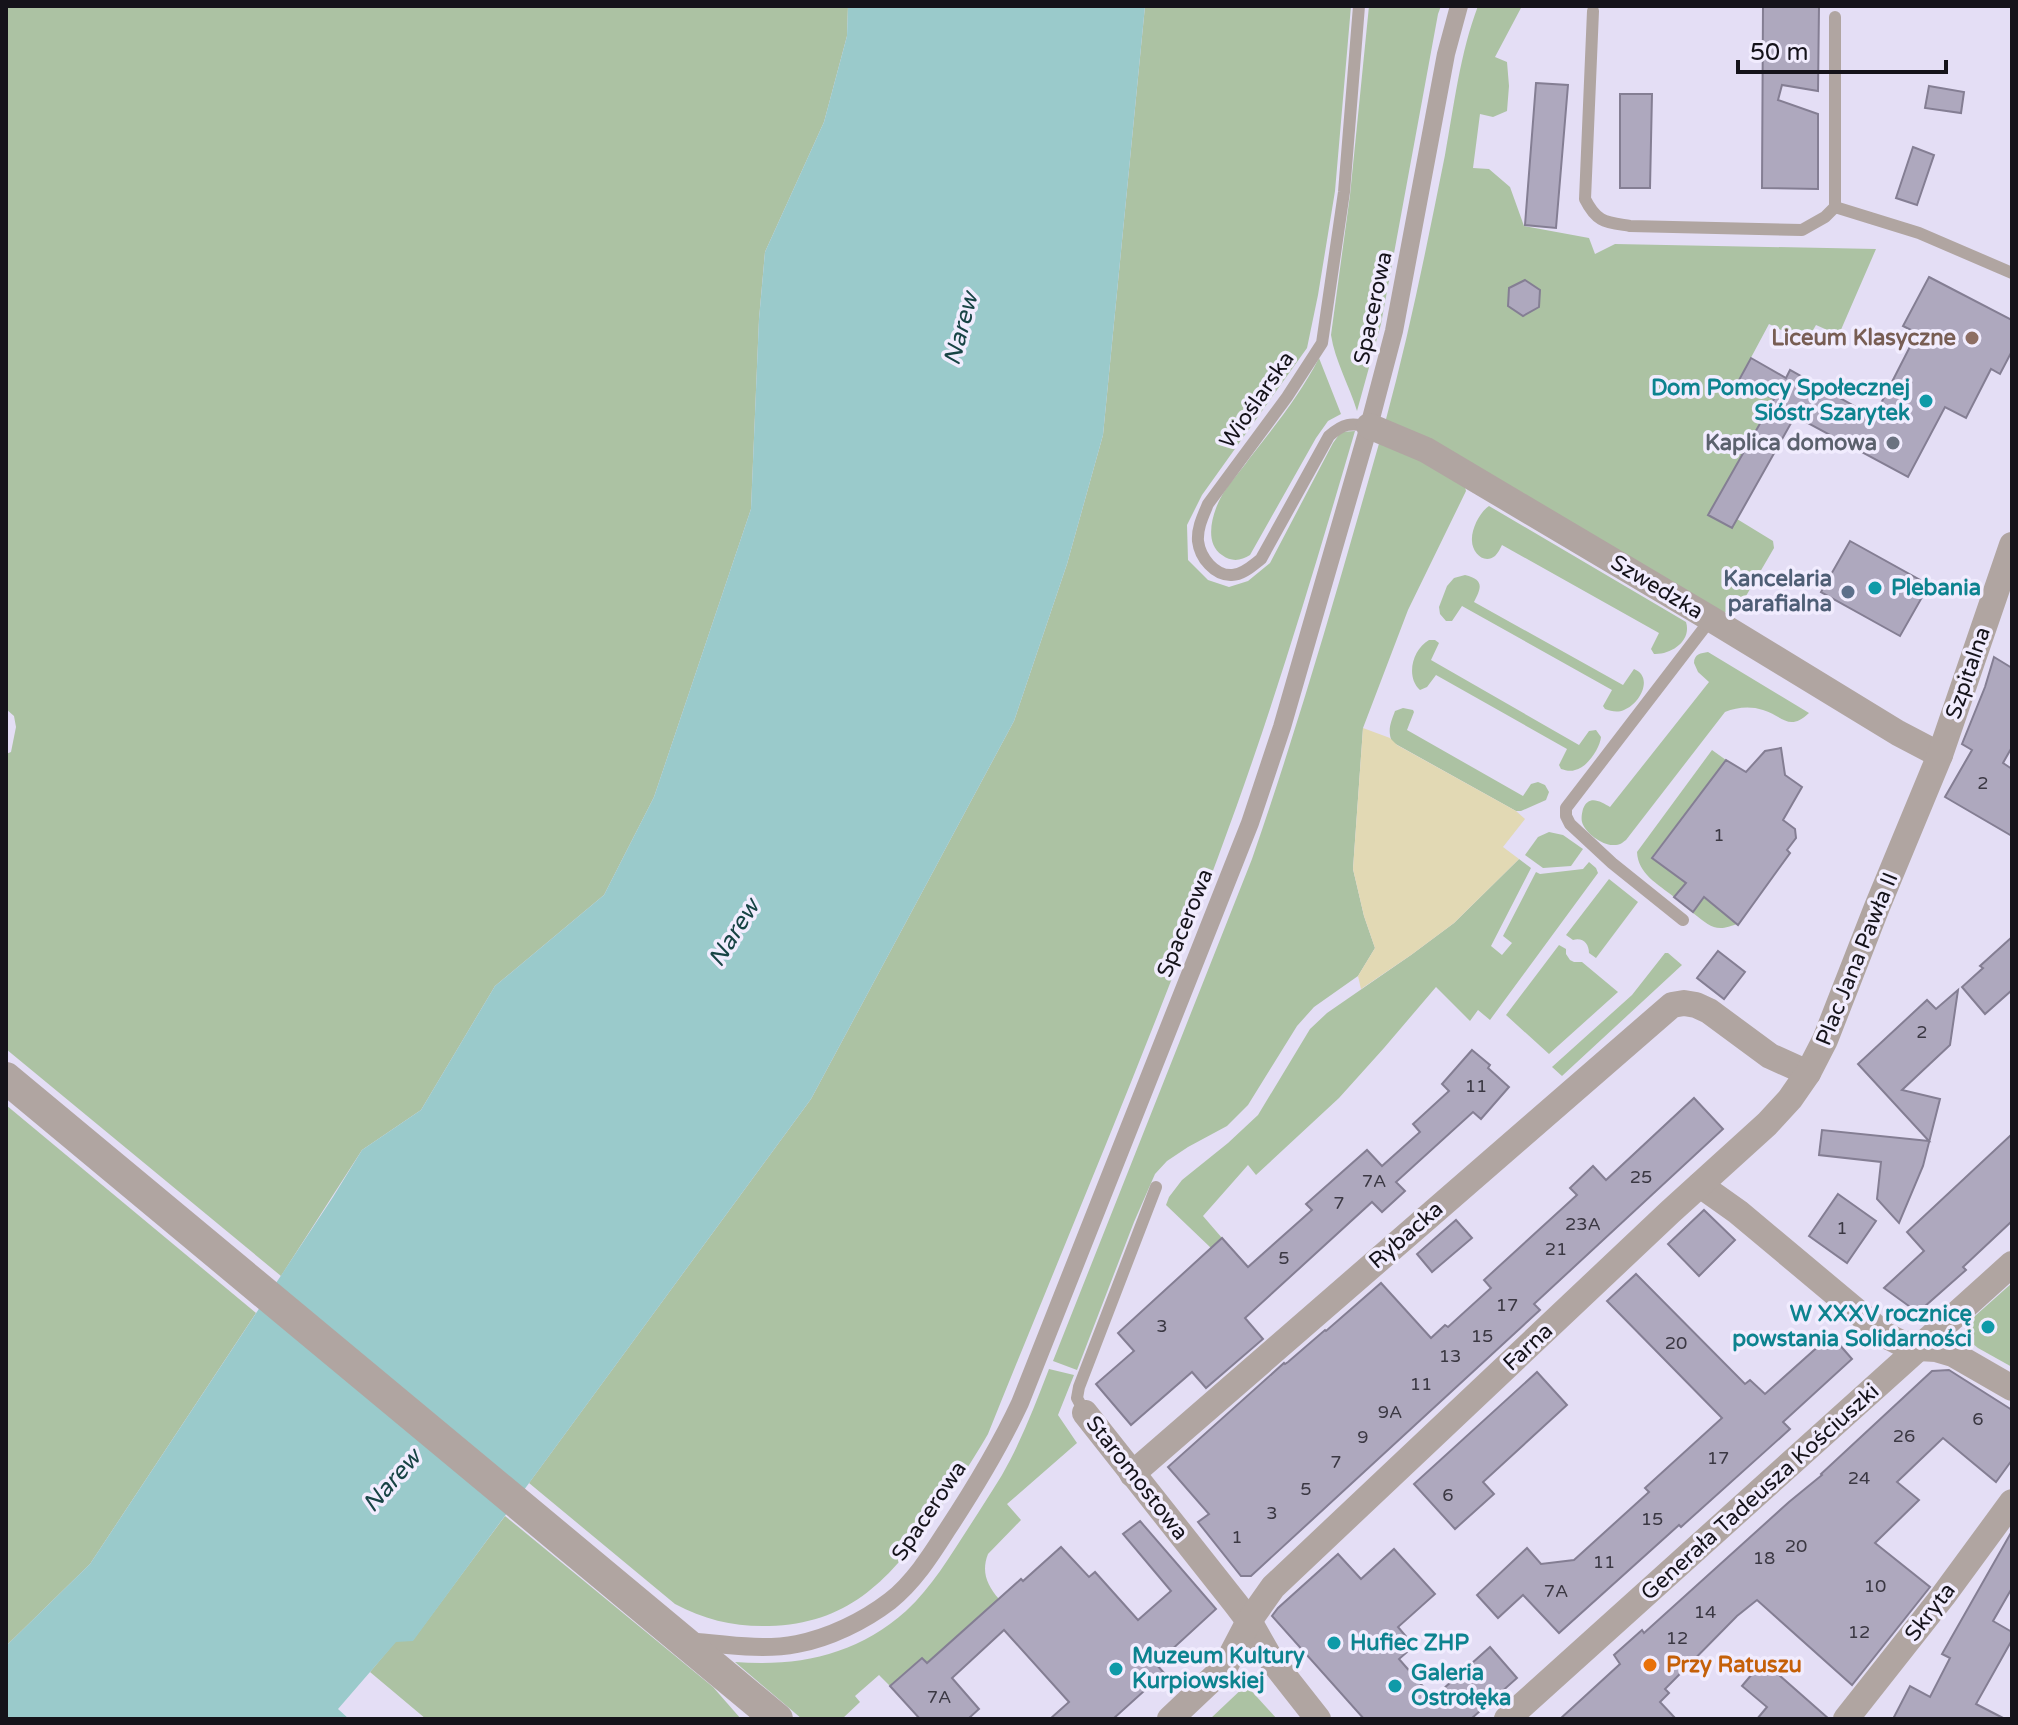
<svg xmlns="http://www.w3.org/2000/svg" width="2018" height="1725" font-family="'Varela Round',sans-serif">
<style>
.green{fill:#acc2a3}
.sand{fill:#e2d9b4}
.water{fill:#9acacb}
.building{fill:#aea8be;stroke:#847e93;stroke-width:2}
.lines{fill:none;stroke-linecap:round;stroke-linejoin:round}
.service{stroke:#b0a5a1;stroke-width:12}
.pedestrian{stroke:#b0a5a1;stroke-width:18}
.minor{stroke:#b0a5a1;stroke-width:26}
.tertiary{stroke:#b0a5a1;stroke-width:32}
.education-dot{fill:#8d6e63;stroke:#f1ecfe;stroke-width:3}
.culture-dot{fill:#0f9aa8;stroke:#f1ecfe;stroke-width:3}
.worship-dot{fill:#6b7280;stroke:#f1ecfe;stroke-width:3}
.service-dot{fill:#5c6f8a;stroke:#f1ecfe;stroke-width:3}
.food-dot{fill:#e8710a;stroke:#f1ecfe;stroke-width:3}
.labels{text-anchor:middle;dominant-baseline:central;stroke-width:7;stroke-linejoin:round;paint-order:stroke}
.number-label{font-size:18px;fill:#3b3843}
.street-label{font-size:22px;fill:#15131a;stroke:#f1ecfe}
.education-label{font-size:22px;font-weight:bold;fill:#785e54;stroke:#f1ecfe;text-anchor:end}
.culture-label{font-size:22px;font-weight:bold;fill:#0d838f;stroke:#f1ecfe;text-anchor:start}
.worship-label{font-size:22px;font-weight:bold;fill:#5b616d;stroke:#f1ecfe;text-anchor:end}
.service-label{font-size:22px;font-weight:bold;fill:#4e5e75;stroke:#f1ecfe;text-anchor:end}
.food-label{font-size:22px;font-weight:bold;fill:#c56008;stroke:#f1ecfe;text-anchor:start}
.water-label{font-size:24px;font-style:italic;fill:#184445;stroke:#f1ecfe}
</style>
<rect width="100%" height="100%" fill="#e4def5"/>
<g class="green">
<path d="M6,6h842l-1,30 -23,86 -59,130 -6,67 -8,190 -97,288 -50,98 -109,91 -74,124 -59,40 -81,126 -275,-227v-295l5,-2 5,-25 -2,-11 -8,-7z"/>
<path d="M1145,6h206l-16,185 -17,104 -11,53 -105,147 -15,30 1,35 20,20 21,7 19,-6 22,-18 63,-120 8,-11 14,-1c-37,126 -74,251 -118,374 -76,212 -165,420 -249,629 -18,31 -36,58 -57,87 -43,60 -83,103 -162,105 -34,1 -64,-6 -94,-22l-146,-121 282,-384 203,-378 53,-157 36,-129z"/>
<path d="M1369,6h72l-3,8 -57,310 -24,87c-8,-26 -22,-50 -26,-76l19,-140z"/>
<path d="M1478,6h44l-27,51 12,5 2,24 -2,25 -14,6 -13,-3 -7,54 16,1 21,18 14,39 65,12 6,16 20,-10 261,5 -36,83 -6,1 -18,-8 -10,17 -37,-18 -30,56 19,11 13,-22 5,3 -12,21 10,6 -65,116 23,13 5,-9 36,22 1,7 -35,60 -16,5 -338,-190c24,-88 42,-178 60,-268 9,-49 15,-102 33,-149z"/>
<path d="M1319,358l22,56 -13,7 -12,17 -66,117c-9,6 -19,7 -28,0 -18,-12 -10,-40 -2,-56 7,-14 20,-27 29,-40 25,-32 51,-64 70,-101z"/>
<path d="M1380,440l14,5 71,42 1,4 -58,119 -45,118 -10,141 11,47 11,32 -17,28 -44,31 -17,19 -49,79 -21,21 -39,21 -21,14 -12,13 -21,48 -57,148 -24,-9 199,-502c48,-138 88,-279 128,-419z"/>
<path d="M1489,506l197,116c6,19 -15,33 -32,32l-3,-5 8,-16 -157,-88c-2,4 -4,8 -7,11 -11,9 -23,-4 -23,-15 -1,-12 8,-29 17,-35z"/>
<path d="M1465,575c20,5 16,13 9,27l149,83 11,-16c20,8 6,35 -10,41 -7,3 -13,1 -19,-1l-2,-3 9,-16 -150,-84 -10,15h-6l-6,-7 -1,-7 8,-21 7,-8z"/>
<path d="M1429,640h6l4,3 -8,17 148,85 10,-14 7,-1 5,7c-1,11 -14,31 -26,33 -5,2 -10,0 -14,-1l-2,-4 8,-16 -131,-74 -9,12 -7,3c-15,-14 -7,-41 9,-50z"/>
<path d="M1708,652l101,61c-20,19 -26,3 -46,-3 -12,-4 -26,-3 -38,2l-99,128c-4,3 -6,5 -12,5 -11,1 -29,-12 -32,-23 -1,-4 0,-9 1,-13 6,-15 18,-7 27,-2l99,-125 -11,-10 -4,-9c0,-9 7,-10 14,-11z"/>
<path d="M1403,708l10,2 1,2 -7,18 116,66 8,-12 7,-2 7,3 4,7 -3,8 -25,11h-5l-124,-69c-5,-12 -1,-20 3,-31z"/>
<path d="M1712,750l14,10 -74,97 34,26 -12,14c-16,-13 -36,-23 -37,-45z"/>
<path d="M1549,832l14,3 20,14 -12,17 -28,2 -18,-13 13,-18z"/>
<path d="M1519,859l12,9 -40,78 11,9 10,-12 -9,-7 33,-64 4,2 43,-5 6,-7 7,6 2,5 -108,147 -12,-10 -8,11 -34,-34 -52,61 -45,50 -83,77 -8,-10 -45,51 19,22 -11,10 -45,-43 3,-8 13,-17 46,-37 30,-28 52,-86 17,-16 84,-58 43,-32z"/>
<path d="M1609,879l29,23 -42,56 -7,-5c0,-9 -6,-16 -16,-13l-7,-5z"/>
<path d="M1704,897l3,2 32,24c-23,10 -28,4 -46,-10z"/>
<path d="M1559,945l7,4v5l4,6 4,2h8l36,30 -69,62 -43,-39z"/>
<path d="M1665,953h3l14,12 -120,111 -10,-9 80,-72z"/>
<path d="M6,1105l250,208 -166,251 -84,82z"/>
<path d="M2012,1283v84l-34,-19 -15,-12 3,-12z"/>
<path d="M1049,1369l25,6 -16,40 19,28 -70,61 14,16 -33,34c-7,18 -1,31 11,45l-72,64 -5,-5 -32,28 -11,-11 -24,21 5,6 -18,17h-40l-67,-57c63,5 122,-7 171,-51 26,-24 44,-55 63,-84 11,-17 22,-34 33,-52 19,-33 33,-70 47,-106z"/>
<path d="M505,1516l208,171 28,32h-315l-56,-47 26,-31 17,-1z"/>
<path d="M1246,1685l31,34h-67z"/>
</g>
<path class="sand" d="M1363,728l27,10 7,7 119,66 9,8 -22,28 16,12 -65,64 -43,32 -50,34 -3,-13 17,-28 -11,-32 -11,-47z"/>
<path class="water" d="M848,6h297l-42,429 -36,129 -53,157 -203,378 -398,542 -17,1 -58,67 11,10h-343v-73l84,-82 243,-367 29,-47 59,-40 74,-124 109,-91 50,-98 97,-288 8,-190 6,-67 59,-130 23,-86z"/>
<g class="building">
<path d="M1763,6h56l-1,85 -36,-6 -4,15 40,14v75l-56,-1z"/>
<path d="M1536,83l32,2 -12,143 -31,-3z"/>
<path d="M1929,86l35,6 -3,21 -36,-5z"/>
<path d="M1620,94h32l-2,94h-30z"/>
<path d="M1913,147l21,8 -17,50 -21,-7z"/>
<path d="M1929,277l83,43v31l-12,23 -9,-5 -25,49 -21,-11 -37,70 -113,-61 -63,112 -24,-13 66,-116 -35,-19 12,-22 35,20 4,-8 84,47 43,-84 -14,-7z"/>
<path d="M1525,280l15,10 -1,17 -16,9 -15,-10 1,-18z"/>
<path d="M1850,541l79,44 -29,51 -79,-44z"/>
<path d="M1994,657l18,11v79l-9,16 9,6v67l-67,-39 27,-47 -10,-6 23,-57z"/>
<path d="M1781,748l4,27 17,12 -19,33 12,9 1,9 -9,12 3,3 -52,72 -34,-28 -11,15 -19,-15 12,-14 -34,-25 74,-98 20,12 19,-21z"/>
<path d="M2012,937v53l-27,24 -23,-27 21,-19 -3,-2z"/>
<path d="M1718,951l27,21 -21,27 -27,-21z"/>
<path d="M1958,990l-8,55 -48,45 38,9 -17,67 -24,57 -22,-24 4,-37 -62,-7 3,-25 107,11 -71,-77 69,-64 9,9z"/>
<path d="M1472,1050l18,15 -2,3 21,19 -28,32 -8,-7 -77,70 9,9 -23,21 -10,-10 -127,116 18,21 -57,49 -14,-16 -61,53 -35,-41 38,-33 -16,-18 104,-95 26,29 64,-57 -6,-6 61,-54 15,16 38,-34 -7,-8 36,-33 -7,-7z"/>
<path d="M1694,1098l29,31 -189,175 6,6 -289,266h-10l-43,-54 11,-8 -41,-47 116,-104 1,1 3,-2 37,-32 1,1 55,-48 50,55 14,-13 3,2 43,-39 -7,-8 93,-85 -7,-7 23,-22 13,14z"/>
<path d="M2012,1134v87l-49,46 3,3 -42,37 -11,2 -29,-21 40,-37 -17,-19z"/>
<path d="M1838,1194l38,27 -29,42 -38,-27z"/>
<path d="M1704,1210l31,30 -36,36 -31,-32z"/>
<path d="M1456,1220l16,18 -40,34 -15,-18z"/>
<path d="M1636,1274l109,110 5,-4 15,14 66,-59 21,24 -69,63 7,7 -109,98 -2,-2 -120,108 -36,-38 -25,23 -21,-23 50,-47 14,16 33,-4 75,-68 -4,-4 77,-70 -115,-117z"/>
<path d="M1949,1370l63,40v50l-16,22 -53,-44 -46,44 22,18 -44,43 55,44 -78,98 -95,-85 -20,16 -72,73 4,4 -9,9 16,17h-116l60,-55 -6,-9 28,-25 2,3 145,-131 33,-27 -1,-1 111,-103z"/>
<path d="M1537,1372l30,33 -84,77 11,12 -39,35 -41,-45z"/>
<path d="M1140,1521l76,88 -60,55 8,9 -51,46h-63l19,-17 -65,-72 -52,48 27,31 -11,10h-48l-30,-33 32,-28 5,5 94,-84 2,2 38,-34 28,30 6,-5 43,48 33,-29 -48,-57z"/>
<path d="M2012,1531v57l-19,33 19,11v8l-36,64 29,15h-112l17,-33 20,11 20,-39 -8,-4z"/>
<path d="M1394,1549l41,45 -37,33 16,19 -15,13 34,39 57,-51 27,31 -46,41h-107l-92,-103 6,-8 60,-54 23,25z"/>
<path d="M1763,1661l66,58h-72l10,-12 -25,-21z"/>
</g>
<g class="lines">
<g class="service">
<path d="M1359,6l-15,186 -22,151 -35,54 -79,107c-5,12 -11,24 -10,37 2,17 17,35 34,34 11,0 21,-10 29,-16l68,-123c15,-13 21,-13 40,-10"/>
<path d="M1593,11l-8,188c12,24 21,23 45,27l172,4 23,-13 10,-10 84,26 93,40"/>
<path d="M1835,207v-190"/>
<path d="M1683,920l-71,-57 -42,-39 -4,-8v-8l145,-189"/>
<path d="M1085,1413l-8,-15 2,-11 77,-200"/>
</g>
<path class="pedestrian" d="M687,1641c36,3 74,10 110,3 32,-6 67,-23 93,-43 24,-19 41,-46 57,-71 27,-41 52,-82 73,-127l230,-580 32,-96 87,-301 25,-95 52,-277 13,-48"/>
<g class="minor">
<path d="M1369,426l57,24 285,169 187,114 42,22"/>
<path d="M1700,1185l38,27 147,123 16,8 17,5 18,1 17,5 59,34"/>
<path d="M1085,1413l151,191 13,17 21,37 48,61"/>
<path d="M1132,1474l540,-469 12,-2 12,2 13,6 61,45 38,17"/>
<path d="M1170,1719l55,-52 24,-46 24,-34 397,-375 97,-88 23,-25 18,-26 17,-33 52,-133 63,-152 72,-210"/>
<path d="M1507,1719l505,-455"/>
<path d="M1846,1719l97,-123 69,-94"/>
</g>
<path class="tertiary" d="M6,1078l771,641"/>
</g>
<circle class="education-dot" cx="1972" cy="338" r="8"/>
<g class="culture-dot">
<circle cx="1926" cy="401" r="8"/>
<circle cx="1875" cy="588" r="8"/>
<circle cx="1988" cy="1327" r="8"/>
<circle cx="1334" cy="1643" r="8"/>
<circle cx="1116" cy="1669" r="8"/>
<circle cx="1395" cy="1686" r="8"/>
</g>
<circle class="worship-dot" cx="1893" cy="443" r="8"/>
<circle class="service-dot" cx="1848" cy="592" r="8"/>
<circle class="food-dot" cx="1650" cy="1665" r="8"/>
<g class="labels">
<g class="number-label">
<text x="1983" y="783">2</text>
<text x="1719" y="835">1</text>
<text x="1922" y="1032">2</text>
<text x="1476" y="1086">11</text>
<text x="1641" y="1177">25</text>
<text x="1374" y="1181">7A</text>
<text x="1339" y="1203">7</text>
<text x="1583" y="1224">23A</text>
<text x="1842" y="1228">1</text>
<text x="1556" y="1249">21</text>
<text x="1284" y="1258">5</text>
<text x="1507" y="1305">17</text>
<text x="1162" y="1326">3</text>
<text x="1482" y="1336">15</text>
<text x="1676" y="1343">20</text>
<text x="1450" y="1356">13</text>
<text x="1421" y="1384">11</text>
<text x="1390" y="1412">9A</text>
<text x="1978" y="1419">6</text>
<text x="1904" y="1436">26</text>
<text x="1363" y="1437">9</text>
<text x="1718" y="1458">17</text>
<text x="1336" y="1462">7</text>
<text x="1859" y="1478">24</text>
<text x="1306" y="1489">5</text>
<text x="1448" y="1495">6</text>
<text x="1272" y="1513">3</text>
<text x="1652" y="1519">15</text>
<text x="1237" y="1537">1</text>
<text x="1796" y="1546">20</text>
<text x="1764" y="1558">18</text>
<text x="1604" y="1562">11</text>
<text x="1875" y="1586">10</text>
<text x="1556" y="1591">7A</text>
<text x="1705" y="1612">14</text>
<text x="1859" y="1632">12</text>
<text x="1677" y="1638">12</text>
<text x="939" y="1697">7A</text>
</g>
<g class="street-label">
<text transform="translate(1373 308) rotate(-78)">Spacerowa</text>
<text transform="translate(1257 400) rotate(-55)">Wioślarska</text>
<text transform="translate(1657 587) rotate(31)">Szwedzka</text>
<text transform="translate(1968 673) rotate(-71)">Szpitalna</text>
<text transform="translate(1185 923) rotate(-68)">Spacerowa</text>
<text transform="translate(1857 959) rotate(-68)">Plac Jana Pawła II</text>
<text transform="translate(1406 1235) rotate(-41)">Rybacka</text>
<text transform="translate(1528 1347) rotate(-43)">Farna</text>
<text transform="translate(1137 1478) rotate(52)">Staromostowa</text>
<text transform="translate(1760 1492) rotate(-42)">Generała Tadeusza Kościuszki</text>
<text transform="translate(929 1511) rotate(-56)">Spacerowa</text>
<text transform="translate(1930 1612) rotate(-52)">Skryta</text>
</g>
<g class="education-label">
<text x="1956" y="338">Liceum Klasyczne</text>
</g>
<g class="culture-label">
<text x="1910" y="388" text-anchor="end">Dom Pomocy Społecznej<tspan x="1910" dy="25">Sióstr Szarytek</tspan></text>
<text x="1891" y="588">Plebania</text>
<text x="1972" y="1314" text-anchor="end">W XXXV rocznicę<tspan x="1972" dy="25">powstania Solidarności</tspan></text>
<text x="1350" y="1643">Hufiec ZHP</text>
<text x="1132" y="1656">Muzeum Kultury<tspan x="1132" dy="25">Kurpiowskiej</tspan></text>
<text x="1411" y="1673">Galeria<tspan x="1411" dy="25">Ostrołęka</tspan></text>
</g>
<g class="worship-label">
<text x="1877" y="443">Kaplica domowa</text>
</g>
<g class="service-label">
<text x="1832" y="579">Kancelaria<tspan x="1832" dy="25">parafialna</tspan></text>
</g>
<g class="food-label">
<text x="1666" y="1665">Przy Ratuszu</text>
</g>
<g class="water-label">
<text transform="translate(961 329) rotate(-75)">Narew</text>
<text transform="translate(734 933) rotate(-58)">Narew</text>
<text transform="translate(392 1481) rotate(-49)">Narew</text>
</g>
</g>
<rect width="2018" height="1725" fill="none" stroke="#15131a" stroke-width="16"/>
<path d="M1738 60v12h208v-12" fill="none" stroke="#15131a" stroke-width="4"/>
<text x="1750" y="60" font-size="24" fill="#15131a" stroke="#f1ecfe" stroke-width="6" paint-order="stroke">50 m</text>
</svg>
